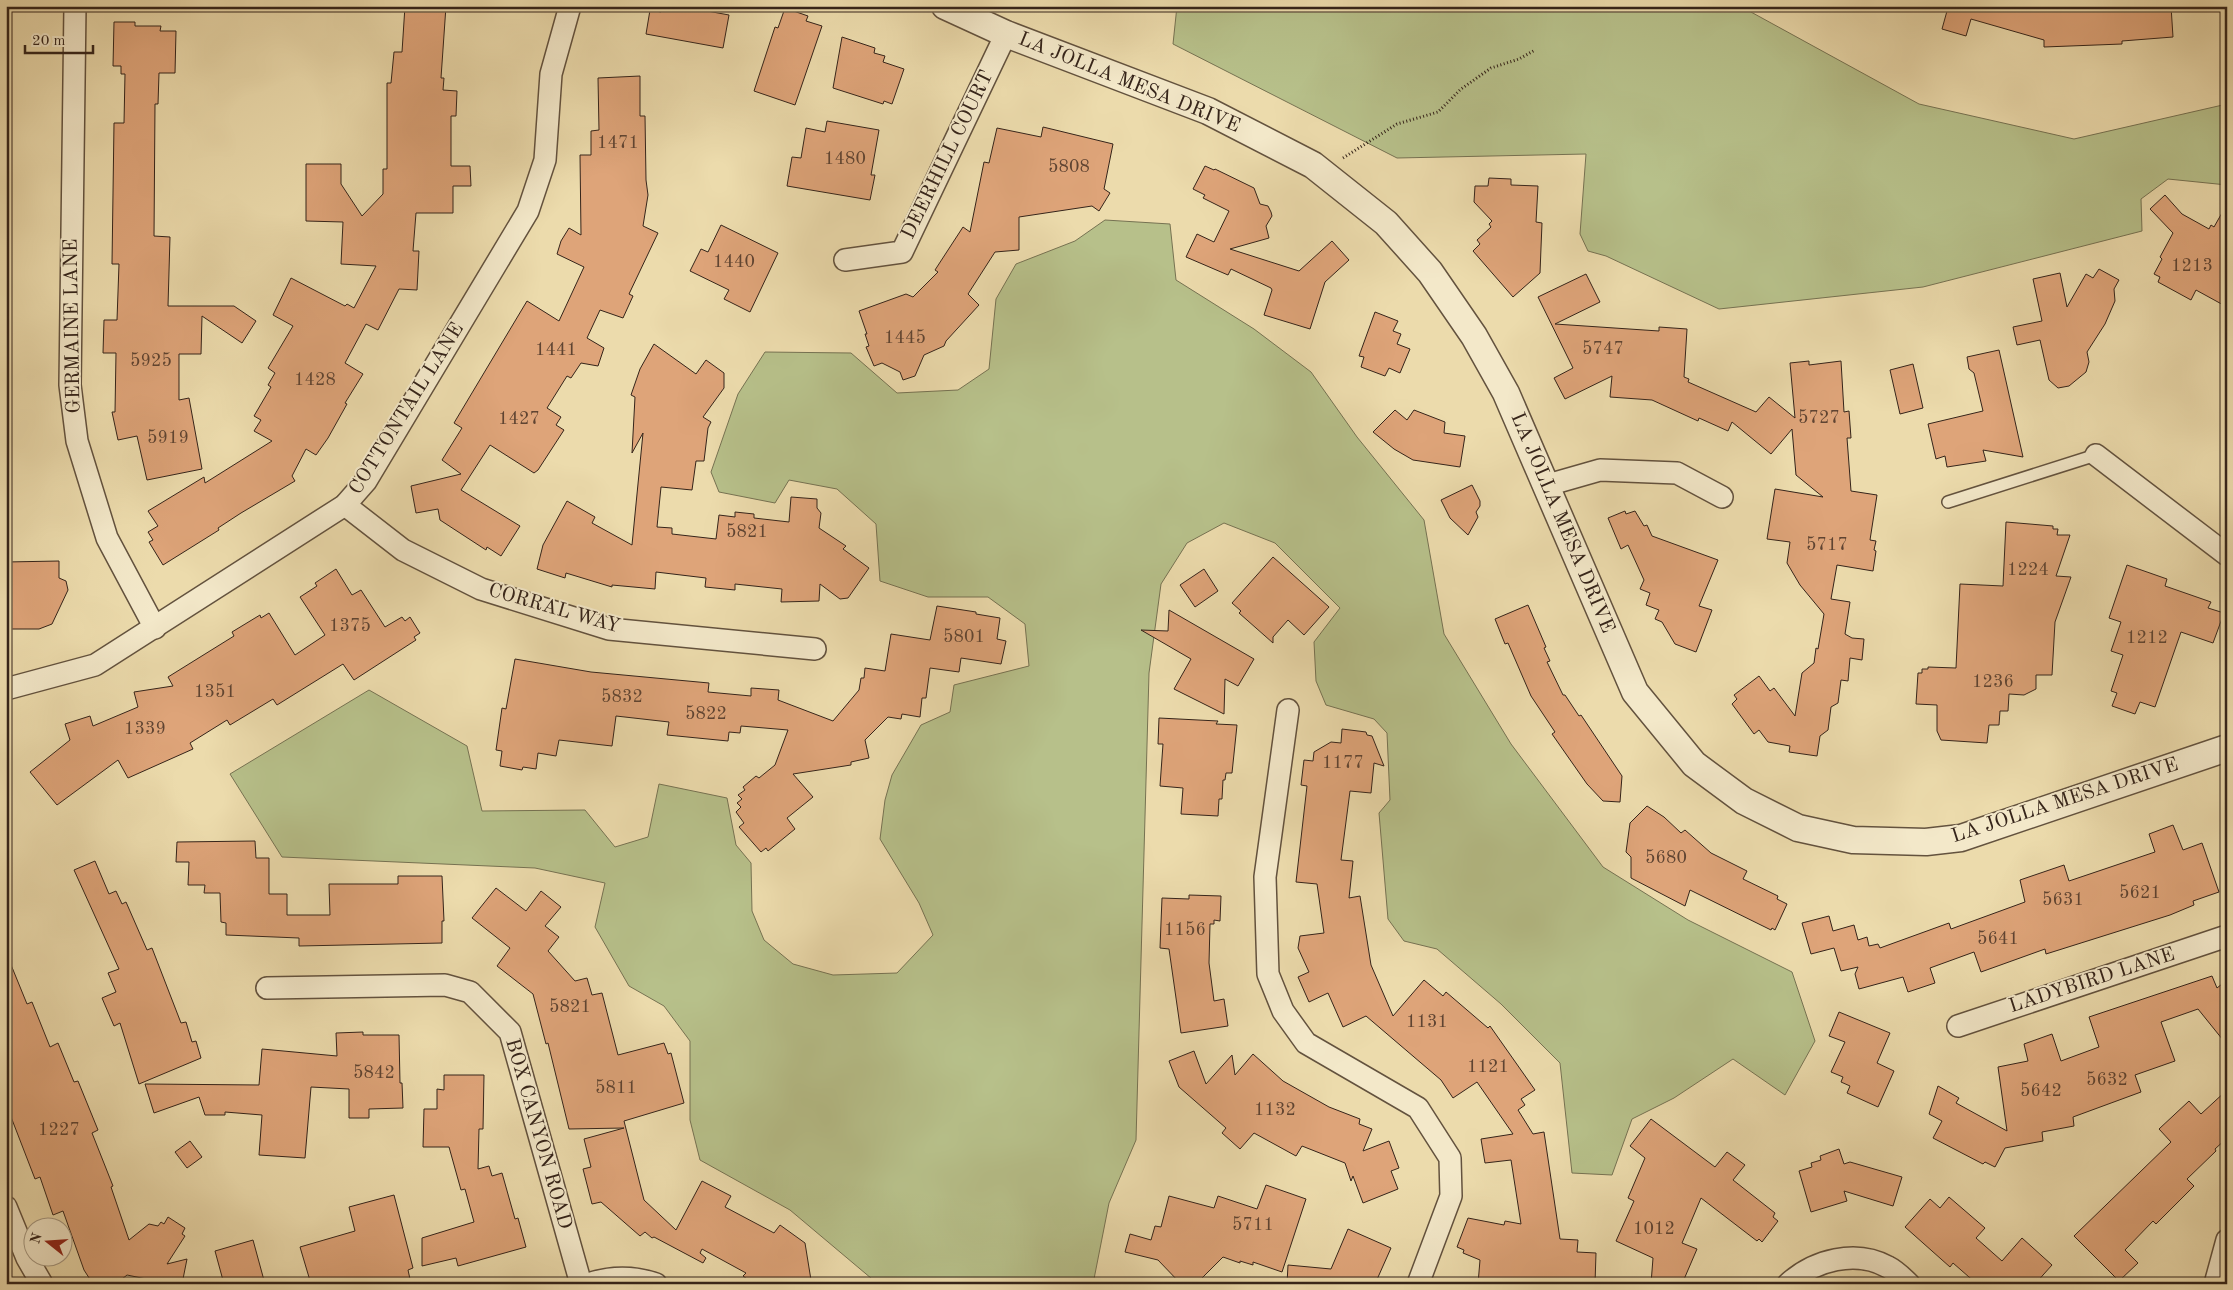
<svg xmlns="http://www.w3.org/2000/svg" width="2233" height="1290" font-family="'Old Standard TT',serif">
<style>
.green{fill:#b7c08a;stroke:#767252}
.building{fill:#dea479;stroke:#35241a}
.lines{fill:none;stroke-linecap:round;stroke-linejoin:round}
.service-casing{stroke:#63523e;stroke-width:14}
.minor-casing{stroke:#63523e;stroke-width:24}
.tertiary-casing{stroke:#63523e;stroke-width:29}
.path{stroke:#35241a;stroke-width:3;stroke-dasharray:1 2.5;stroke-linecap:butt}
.service{stroke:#f3e8c9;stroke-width:11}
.minor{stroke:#f3e8c9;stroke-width:21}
.tertiary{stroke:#f3e8c9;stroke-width:26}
.labels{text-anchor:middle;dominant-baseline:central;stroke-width:4;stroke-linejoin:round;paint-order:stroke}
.number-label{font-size:18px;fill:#5f4432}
.street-label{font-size:20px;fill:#35241a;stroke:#f3e8c9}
</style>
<rect width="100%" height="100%" fill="#ecdbac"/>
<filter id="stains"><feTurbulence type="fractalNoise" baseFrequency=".004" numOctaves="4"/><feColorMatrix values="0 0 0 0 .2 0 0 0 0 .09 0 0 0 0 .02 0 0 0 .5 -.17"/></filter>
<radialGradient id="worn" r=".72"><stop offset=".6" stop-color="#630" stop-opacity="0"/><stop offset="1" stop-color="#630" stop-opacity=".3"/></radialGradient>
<g class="green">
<path d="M1177,6h563l179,98 155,35 153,-35v81l-59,-6 -27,20 1,32 -219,56 -204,22 -113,-53 -18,-5 -8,-17 6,-80 -189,4 -224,-114z"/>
<path d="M1105,220l65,4 6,56 78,49 57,43 46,65 67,83 20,114 67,110 92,123 85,53 104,52 23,69 -30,54 -52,-36 -59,39 -42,21 -20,56 -40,-2 -12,-110 -59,-59 -64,-55 -33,-8 -16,-22 -9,-106 11,-13 -3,-67 -13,-14 -48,-14 -10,-24 -2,-39 26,-34 -65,-65 -51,-20 -37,20 -26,41 -12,89 -13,467 -27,63 -16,81h-215l-88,-74 -90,-50 -10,-40v-79l-26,-35 -35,-20 -34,-59 10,-44 -70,-15 -253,-11 -52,-83 139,-84 98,56 15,65 103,-1 30,37 33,-10 11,-53 68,14 9,47 15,18 1,48 12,29 29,24 40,11 64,-2 36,-38 -14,-32 -39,-64 5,-39 7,-25 29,-50 29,-13 4,-27 75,-19 -4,-42 -37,-27h-60l-48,-16 -4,-57 -39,-35 -48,-9 -14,23 -56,-11 -8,-20 27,-78 27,-42 86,1 46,40 61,-3 31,-21 7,-70 20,-35 59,-23z"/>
</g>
<g class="building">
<path d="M405,6h41l-5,72h3l-1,12 14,1 -1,25h-5v50h19l1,20h-18v27h-37l-3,38h6l-2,39 -18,-1 -21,41 -12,-6 -21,39 18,11 -18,29 2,1 -19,34 -12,17 -10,-6 -14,27 3,5 -54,32 -23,15 1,2 -56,35 -14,-23 4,-2 -5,-8 10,-6 -10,-15 56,-34 1,6 67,-42 -18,-10 7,-11 -7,-4 17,-29 -3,-2 7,-12 -7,-5 25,-42 -20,-11 18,-37 54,28 2,-2 7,4 22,-42 -35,-2 2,-42 -37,-1v-57h35v20l21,32 21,-22v-25h4v-86h4l3,-31h8z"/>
<path d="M662,6h18l49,9 -6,33 -77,-14 4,-24 11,2z"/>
<path d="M1946,6h225l2,31 -51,4v3l-78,3v-7l-73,-21 -5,17 -24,-7 5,-18h-2z"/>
<path d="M785,8l23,8 -2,5 16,5 -27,79 -41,-14 21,-64 3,1z"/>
<path d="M114,22h21v4h26l-1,5h16l-1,42h-16l-1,31h-3l-1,132 16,1 -2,69h66l22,15 -14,22 -40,-27 -1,38h-22v46l10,-2 13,71 -55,11 -10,-44 -19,4 -6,-28h3l1,-59h-13l1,-33h13l2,-56h-7l2,-141h10l1,-49h-4v-8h-8z"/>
<path d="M842,37l33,11 -1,5 11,3 -2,6 21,7 -12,35 -8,-3 -1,3 -50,-16z"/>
<path d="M640,76v40h5l1,64 2,15 -5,31 15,7 -29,61 4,2 -10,22 -23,-8 -13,28 17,10 -6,18 -17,-3 -10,15 -4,-2 -20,32 14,9 -5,8 8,5 -26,40 -4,3 -44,-28 -29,45 59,36 -19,30 -14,-9 -1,3 -46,-30 -2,-11 -22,4 -5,-27 50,-12 -19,-14 20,-32 -8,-5 73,-122 32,20 25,-54 -27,-13 4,-13 8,-13 12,7 -1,-80h11v-24l8,-1 -1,-52z"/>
<path d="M827,121l52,9 -8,45h4l-5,25 -83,-14 5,-29 9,1 5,-30 19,4z"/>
<path d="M1043,127l70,17 -9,45 6,4 -11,18 -7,-5 -73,11v33l-24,2 -27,42 11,11 -33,36 -2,5 -20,9 -9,21 -12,4 -3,-8 -18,-9 -8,3 -8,-19 3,-1 -4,-12h2l-8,-23 47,-17 7,3 25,-25 -3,-2 28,-43 7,5 14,-70 5,1 8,-35 44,9z"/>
<path d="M1205,166l9,4 1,-1 39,19 6,16 8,2 3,6 1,4 -6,10 3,12 -39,11 69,22 33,-30 17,19 -24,22 -15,47 -46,-14 8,-25 -1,-2 -40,-19 -3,6 -42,-18 11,-23 17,8 15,-31 -26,-13 2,-3 -12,-6z"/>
<path d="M1489,178l22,1v6l27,1 -2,36 6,1 -2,50 -27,24 -40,-46 7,-7 -3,-4 14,-13 -2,-3 3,-3 -18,-19 1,-16h13z"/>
<path d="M2165,195l17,19 27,15 2,-4 3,2 13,-23v103l-31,-17 -5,10 -33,-18 2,-5 -6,-3 8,-15 -2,-2 13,-24 -23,-24z"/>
<path d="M721,225l57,28 -28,59 -26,-13 5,-9 -39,-19 11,-22 7,3z"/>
<path d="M2099,269l20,11 -5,9 1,12 -10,23 -18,28 2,10 -3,10 -17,14 -11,2 -9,-8 -9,-40 -23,5 -4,-18 29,-6 -9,-42 27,-6 7,34 19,-33 7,4z"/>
<path d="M1586,274l14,28 -45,22 104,7v-4l28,2 -3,48 5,2 -1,3 68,30 13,-15 26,21 -5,-55 19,-2v4l32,-4 3,51 5,-1 2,27h-4l4,53 26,4 -7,45 6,1 -2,9 2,1 -3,20 -36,-6 -6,34 19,3 -5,32 7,4 12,1 -2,21 -12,-2 -2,23 -7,-1 -3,23 -7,4 -3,23 -8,6 -3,20 -28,-4 1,-6 -22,-4 -9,-12 -5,4 -22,-30 5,-5 -3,-4 25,-19 11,15 4,-3 21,28 7,-43 12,-10 2,-15 2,1 6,-35 -24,-29 -13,-22 3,-21 -23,-3 8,-50 48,8 -27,-22 -4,-46 -21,25 -39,-32 -4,9 -29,-13 -1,3 -46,-21 -42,-3 2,-21 -47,23 -11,-21 19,-10 -35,-71z"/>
<path d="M1375,312l23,9 -5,10 8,3 -4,10 13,5 -10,24 -11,-5 -4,8 -24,-9 3,-10 -5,-1z"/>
<path d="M654,344l42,30 10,-14 18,13v15l-21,29 8,5 -3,6 -4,33h-8l-4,29 -31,-3 -4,40 15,1v6l44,5 3,-24 16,2v-5l19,2v4l35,4 2,-25 26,2v9l4,5 -2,15 27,18 -3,3 26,19 -21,30 -8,1 -20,-15 -1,17 -38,1 1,-13 -47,-5v6l-30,-3 1,-9 -50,-6 -1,17 -43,-4v2l-46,-14 -1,5 -28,-9 6,-24 24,-44 28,16 -3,6 40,22 11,-112 -11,20 3,-56 -4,-2 9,-26z"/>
<path d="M1999,350l24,107 -40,-7 3,11 -39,6 -2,-11 -9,3 -8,-35 55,-13 -9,-38 -5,-4 -2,-12z"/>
<path d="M1913,364l10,44 -23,6 -10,-44z"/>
<path d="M1395,410l12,10 7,-10 31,12 -1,11 21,3 -5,31 -47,-7 -19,-11 -21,-17z"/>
<path d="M1472,485l8,16v5l-4,6 2,5 -10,18 -18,-17 -9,-18z"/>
<path d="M1625,511l1,3 9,-3 9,15 3,-1 5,11 66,24 -19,46 13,4 -16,42 -21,-8 -13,-22 -7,-3 4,-9 -13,-5 4,-12 -10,-4 4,-9 -16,-35 -7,4 -13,-31z"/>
<path d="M2006,522l47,4v3h5l-1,6h13l-14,41 15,1 -16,45 -3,53h-16v14l-12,6 -15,-1 -1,17h-8l-1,14h-10l-2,18 -46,-3 -4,-9v-26l-21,-1 2,-31h4v-4h6v-2l28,1 4,-84 43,2z"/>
<path d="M1273,557l56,50 -25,28 -16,-15 -15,17v6l-34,-30 2,-2 -9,-8z"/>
<path d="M59,561v17l7,3 2,9 -16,34 -13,5h-33v-67z"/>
<path d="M2127,565l40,14 -2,7 46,16 -3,6 16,5 -11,30 -32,-11 -26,75 -15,-5 -5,12 -23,-8 5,-13 -6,-2 12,-36 -12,-4 10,-29 -12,-4z"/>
<path d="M336,569l16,26 9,-5 24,37 17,-10 3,4 5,-4 10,16 -6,4 2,3 -62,40 -11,-16 -66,41 -4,-6 -43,26 -3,-5 -37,23 3,6 -65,29 -10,-18 -61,45 -27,-33 40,-32 -5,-16 25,-8 3,10 45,-19 -4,-15 39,-6 -5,-9 66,-41 -2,-4 28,-17 1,3 8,-5 26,42 30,-20 -25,-38 17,-11 -2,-3z"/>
<path d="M1204,569l14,22 -23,16 -15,-22z"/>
<path d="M1528,605l18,42 -2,1 6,13 -3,1 16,33h2l14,21 2,-1 41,61 -2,26 -17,-1 -16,-17 -35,-50 3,-2 -24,-36 -23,-53 -3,1 -10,-25z"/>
<path d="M937,606l39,6v2l24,4 -3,21 9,2 -5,23 -40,-6 -2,14 -29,-4 -4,30h-4l-2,19 -18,-3 -1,5 -13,-2 -23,23 4,18 -18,4v3l-58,9 20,23 -26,21 8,11 -27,22 -2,-3 -5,4 -22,-25 5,-4 -8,-11 5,-5 -4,-4 5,-4 -4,-4 7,-5 -2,-3 13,-11 3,2 16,-13 13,-35 -47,-4 -1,7 -11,-1 -1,9 -61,-6 2,-13 -53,-6 -4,30 -53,-6 -3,16 -18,-3 -2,16 -13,-2 -1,3 -22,-4 2,-15 -6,-1 6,-42 4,1 9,-50 76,13 118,11 -1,9 43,4v-8l28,2 -1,10 55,21 26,-31 2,-12h3l1,-10 20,3 6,-37 39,6z"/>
<path d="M1169,610l85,49 -16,27 -13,-7 -1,35 -50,-25 17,-30 -50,-29 27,1z"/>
<path d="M1159,718l59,3 -2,3 21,1 -5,48h-6l-1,7h-2l-1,19h-3l-1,17 -37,-2 2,-26 -23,-2 3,-42h-5z"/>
<path d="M1342,729l24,3 1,3 5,1 12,30 -10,-3 -3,30 -21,-2 -9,69 12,1 -4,37 11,-2 11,69 22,51 31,-36 19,16 3,-4 42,36 2,-2 45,64 -14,9 4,6 -7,5 15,24 11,-2 16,107 18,1 -1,12 19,1 -1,31h-117l2,-24 -17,-7 1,-3 -7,-3 11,-29 36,7 1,-4 16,3 -10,-64 -26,3 -4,-24 32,-5 -36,-52 -24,16 -12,-18 -75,-64 -23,11 -15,-34 -19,9 -11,-25 11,-5 -11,-24 2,-12 24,-3 -7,-49 -21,-2 11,-96 -6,-1 3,-25 9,1 1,-9 17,-10 10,1z"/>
<path d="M1647,806l17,11 17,16 4,-3 26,23 36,18 -4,8 35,17 -1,3 10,5 -12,26 -3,-2 -1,2 -81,-40 -5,16 -54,-28v-21l-5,-5 4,-29z"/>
<path d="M2173,825l10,25 19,-7 17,49 -26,9 1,4 -24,10 -124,39 -1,-5 -64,23 -7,-20 -44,16 5,15 -27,9 -5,-15 -44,12 -4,-15 3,-7 -17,4 -7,-23 -23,6 -9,-31 27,-7 4,15 21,-6 4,15 9,-3 2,9 9,-2 2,4 69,-25 2,6 74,-27 -5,-22 44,-15 5,16 86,-29 -6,-18z"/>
<path d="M255,841l1,17h13v36h18v21h43l-1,-31h69v-8h44l2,45h-2v22l-143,3v-8l-73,-3v-12l-5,-1 -1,-29h-16l1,-8h-17l1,-23h-13l1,-20z"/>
<path d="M95,861l14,33 7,-3 6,13 4,-2 21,48 5,-2 29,75 5,-1 6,20 4,-1 5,17 -62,26 -19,-61 -6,3 -12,-28 14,-6 -8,-19 11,-4 -45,-99z"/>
<path d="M496,888l30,23 15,-20 20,16 -16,19 14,11 -11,14 27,30 12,-3 5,17 10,-2 16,62 46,-12 4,11 3,-1 13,50 -60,18 20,79 32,30 26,-49 29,15 -6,11 49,26 6,-8 25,18 6,37 -8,2v2h-49l-11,-8 3,-3 -44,-24 -2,4 6,5 -3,5 -49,-26 -2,1 -7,-6 -5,4 -39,-34 -9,2 -9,-35 8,-2 -7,-28 40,-11 -55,1 -21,-86 -2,1 -13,-50 -36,-28 13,-18 -38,-30z"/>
<path d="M1189,895l32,1 -1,25 -6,-1v4h-4l-1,39 5,38 10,-2 4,27 -47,7 -12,-84 -9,-1 2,-50 27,1z"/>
<path d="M7,955l20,49 5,-2 18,45 8,-4 16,39 4,-1 20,49 -6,3 21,53 -2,1 18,53 20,-16 9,2 3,-4 3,2 4,-7 17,11 -3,6 3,2 -18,28 20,-5 -5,25h-26v-3l-29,-6 -11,9h-23l-9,-14 -21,-59 -10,4 -13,-38 -5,2 -29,-75z"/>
<path d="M2212,976l5,12 10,-8v65l-29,-36 -37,13 14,39 -40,14 6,17 -68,25 1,9 -32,6 1,9 -38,7 -10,19 -10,-5 -2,2 -50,-26 9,-17 -13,-7 9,-28 21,12 -3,5 51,28 -9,-64 30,-6 -4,-17 28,-10 9,27 38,-14 -10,-30z"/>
<path d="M1839,1012l51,21 -13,30 17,8 -16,36 -31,-14 3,-7 -9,-4 2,-5 -12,-5 14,-30 -16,-6z"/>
<path d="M363,1032v3h36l1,48h2l1,25 -34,1v9h-20v-29l-38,-2 -6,71 -46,-3 3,-40 -37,-3v3h-20l-6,-18 -45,16 -9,-29 114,1 3,-36 75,7 -1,-23z"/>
<path d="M1194,1051l12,33 26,-29 3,20 18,-21 30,27 46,26 31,12 -1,5 13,5 -9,22 26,-10 10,27 -8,3 7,18 -35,14 -10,-27 -2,5 -6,-18 -43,-17 -6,10 -42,-23 -14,16 -18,-16 4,-5 -47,-41 -10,-26z"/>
<path d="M444,1075h40l-1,54h-4l-1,40 11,-3 3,10 10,-3 13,46 3,-1 8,29 -68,19 -2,-8 -34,8v-28l52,-16 -9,-33 -4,1 -12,-43h-26l1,-38h13v-20l7,1z"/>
<path d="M2227,1090v48l-12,11 1,2 -29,28 7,7 -38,38 -3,-3 -28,29 13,13 -19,18 -45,-45 97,-94 -12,-13 30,-28 12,13z"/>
<path d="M1651,1119l64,48 12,-15 18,13 -12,15 42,33 -2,4 5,4 -16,21 -3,-3 -2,2 -56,-43 -19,45 15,6 -15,35h-31l2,-26 -37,-17 18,-40 -6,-3 17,-40 -15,-12z"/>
<path d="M190,1141l12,16 -15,11 -12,-16z"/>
<path d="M1839,1149l5,15 6,-2 52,15 -9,29 -49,-15 3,10 -36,11 -12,-41 13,-4 -1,-4 10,-3 -1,-4z"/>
<path d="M1266,1185l40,14 -24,73 -29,-10v3l-13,-4v2l-17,-6 -27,27h-15l-23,-24 -33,-8 5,-18 21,6 4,-14 6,1 8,-31 45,12 4,-12 39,13z"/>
<path d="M394,1195l19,73 -5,2 2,9 -17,5h-82l-11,-37 55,-16 -6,-24z"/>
<path d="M1949,1197l36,31 -9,10 26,23 20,-23 30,27 -17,19h-58l-24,-21 -3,4 -45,-40 25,-28 10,9z"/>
<path d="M1348,1229l43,19 -16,36h-88l1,-19 43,4z"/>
<path d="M253,1240l12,44h-41l-9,-33z"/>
</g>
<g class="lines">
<g class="service-casing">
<path id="service" d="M1948,502l148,-47"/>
</g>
<g class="minor-casing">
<g id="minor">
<path d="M75,6l-5,379 7,56 30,97 48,90"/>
<path d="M845,260l57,-8 104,-218"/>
<path d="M2096,455l131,100"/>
<path d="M1544,486l56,-16 77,3 45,24"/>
<path d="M345,505l58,45 78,39 128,40 206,20"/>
<path d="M6,689l89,-24 250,-160 21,-24 162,-270 17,-51 6,-86 19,-68"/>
<path d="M1288,710l-23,167 3,97 15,37 23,32 112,65 32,50 1,38 -33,88"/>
<path d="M267,988l178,-3 25,7 40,40 71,252"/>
<path d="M1958,1026l269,-90"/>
<path d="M6,1207l21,51 15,26"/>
<path d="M588,1284c24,-8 45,-8 68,0"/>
<path d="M1788,1284c26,-24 68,-35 100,-17 8,4 15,11 21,17"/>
<path d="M2215,1284l12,-44"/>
</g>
</g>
<g class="tertiary-casing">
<path id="tertiary" d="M945,6l61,28 202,77 105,54 73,58 44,49 44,64 32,57 129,299 59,72 50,37 54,27 55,12 73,2 35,-4 266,-90"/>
</g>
<path class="path" d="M1343,158l54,-34 41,-12 23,-23 30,-21 28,-9 16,-9"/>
<use href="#service" class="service"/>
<use href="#minor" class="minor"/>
<use href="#tertiary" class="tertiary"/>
</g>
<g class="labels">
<g class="number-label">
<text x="618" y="143">1471</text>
<text x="845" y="159">1480</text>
<text x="1069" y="167">5808</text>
<text x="734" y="262">1440</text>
<text x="2192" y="266">1213</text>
<text x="905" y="338">1445</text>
<text x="1603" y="349">5747</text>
<text x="556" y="350">1441</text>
<text x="151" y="361">5925</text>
<text x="315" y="380">1428</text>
<text x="1819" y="418">5727</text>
<text x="519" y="419">1427</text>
<text x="168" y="438">5919</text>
<text x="747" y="532">5821</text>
<text x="1827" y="545">5717</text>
<text x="2028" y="570">1224</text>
<text x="350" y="626">1375</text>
<text x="964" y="637">5801</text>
<text x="2147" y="638">1212</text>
<text x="1993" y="682">1236</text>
<text x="215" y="692">1351</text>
<text x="622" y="697">5832</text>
<text x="706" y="714">5822</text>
<text x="145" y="729">1339</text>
<text x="1343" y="763">1177</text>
<text x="1666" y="858">5680</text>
<text x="2140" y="893">5621</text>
<text x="2063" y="900">5631</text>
<text x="1185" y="930">1156</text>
<text x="1998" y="939">5641</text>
<text x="570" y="1007">5821</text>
<text x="1427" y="1022">1131</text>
<text x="1488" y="1067">1121</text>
<text x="374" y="1073">5842</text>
<text x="2107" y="1080">5632</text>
<text x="616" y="1088">5811</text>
<text x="2041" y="1091">5642</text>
<text x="1275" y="1110">1132</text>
<text x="59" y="1130">1227</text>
<text x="1253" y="1225">5711</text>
<text x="1654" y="1229">1012</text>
</g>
<g class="street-label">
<text transform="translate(1129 83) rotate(22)">LA JOLLA MESA DRIVE</text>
<text transform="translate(948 155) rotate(-64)">DEERHILL COURT</text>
<text transform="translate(73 326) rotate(-91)">GERMAINE LANE</text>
<text transform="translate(407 409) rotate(-58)">COTTONTAIL LANE</text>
<text transform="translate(1562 523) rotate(67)">LA JOLLA MESA DRIVE</text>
<text transform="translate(554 609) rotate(16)">CORRAL WAY</text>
<text transform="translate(2065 801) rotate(-18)">LA JOLLA MESA DRIVE</text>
<text transform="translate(2092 981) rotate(-18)">LADYBIRD LANE</text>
<text transform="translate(538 1134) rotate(74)">BOX CANYON ROAD</text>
</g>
</g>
<rect width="2233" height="1290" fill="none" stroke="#ecdbac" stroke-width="25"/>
<rect x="8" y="8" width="2218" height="1275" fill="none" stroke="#35241a" stroke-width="2.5"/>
<rect x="12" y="12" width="2208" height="1265" fill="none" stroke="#35241a"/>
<g transform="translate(48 1242) rotate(287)"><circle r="24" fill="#f3e8c9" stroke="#a79a83"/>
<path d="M0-4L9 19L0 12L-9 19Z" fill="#8f2418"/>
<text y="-8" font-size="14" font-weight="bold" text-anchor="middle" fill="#35241a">N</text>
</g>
<path d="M25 45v8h68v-8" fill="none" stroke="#35241a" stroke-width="2.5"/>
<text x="32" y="45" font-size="15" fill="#35241a" stroke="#f3e8c9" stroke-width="4" paint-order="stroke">20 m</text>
<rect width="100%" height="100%" filter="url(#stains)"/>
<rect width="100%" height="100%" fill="url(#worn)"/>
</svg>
